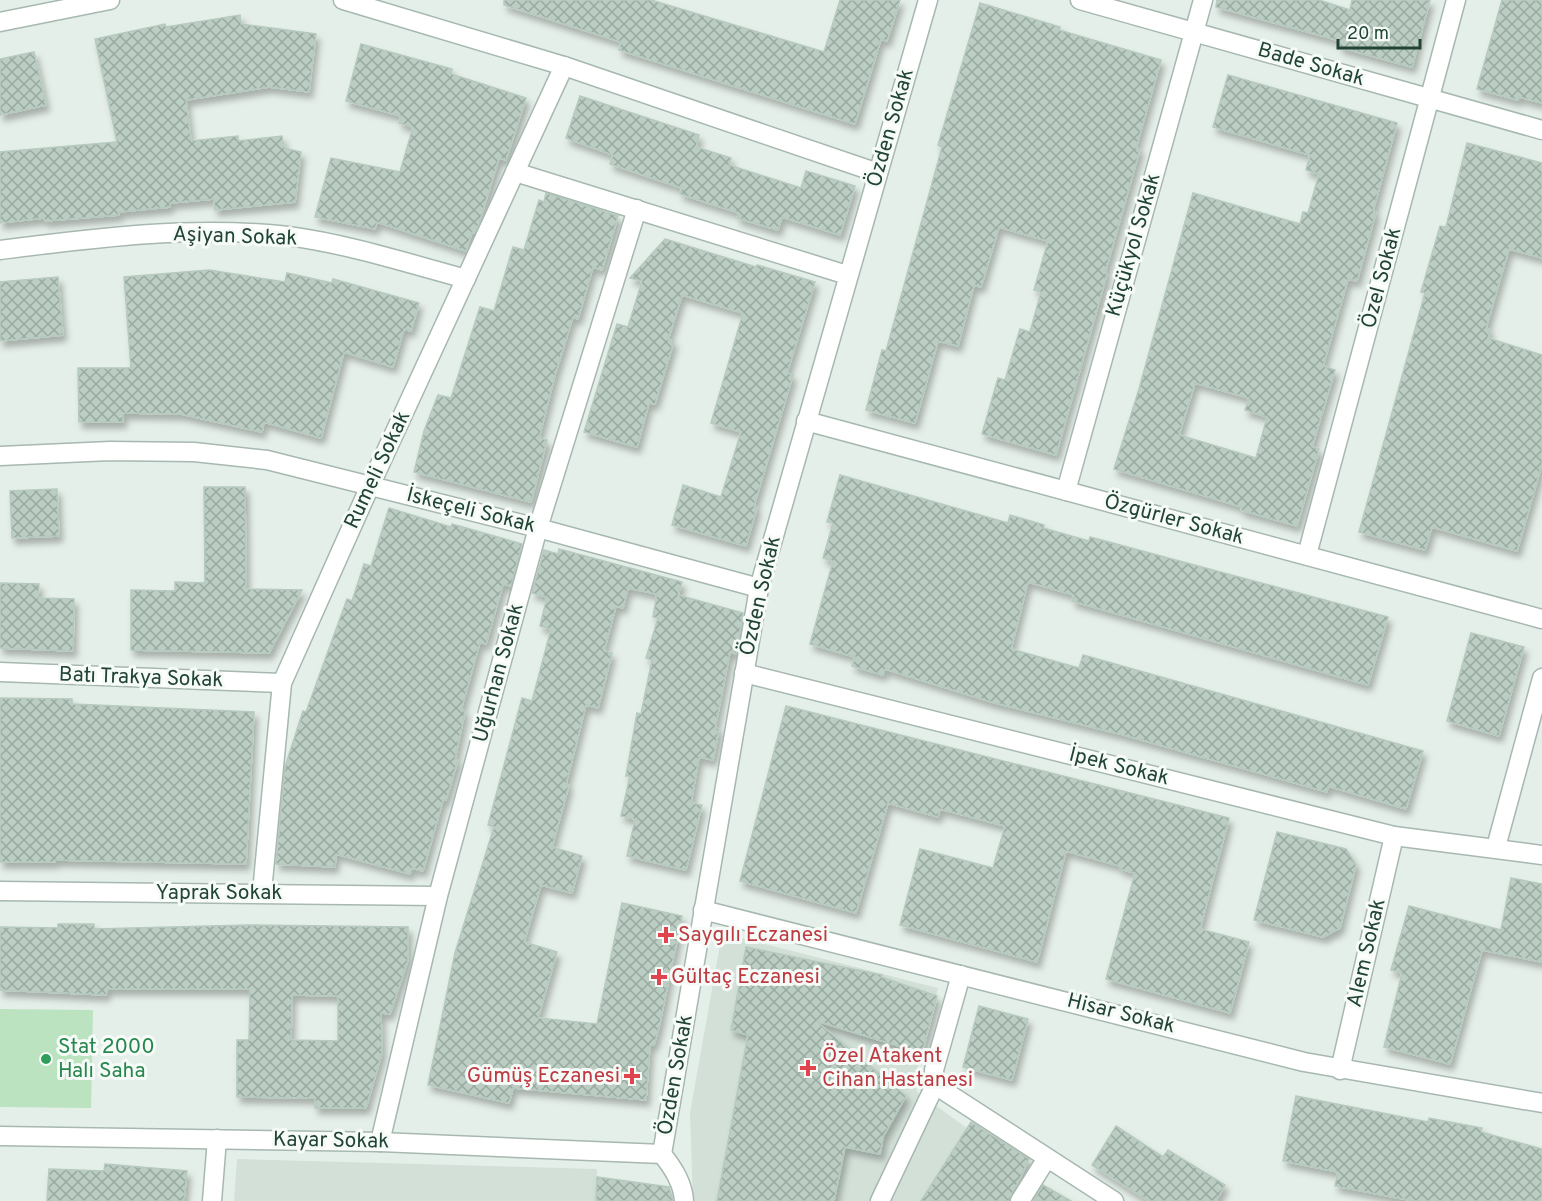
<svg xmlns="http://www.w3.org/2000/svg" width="1542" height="1201" font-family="Overpass,sans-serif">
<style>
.built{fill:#d2e0d8}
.garden{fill:#bbe3c0}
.building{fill:url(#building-cross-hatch);stroke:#b6cabf;stroke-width:1.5;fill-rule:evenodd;filter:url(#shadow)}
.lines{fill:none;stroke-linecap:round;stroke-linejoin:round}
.minor-casing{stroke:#a6b8af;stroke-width:21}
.minor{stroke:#fff;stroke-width:18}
.health-dot{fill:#e0444e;stroke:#f6fbf8;stroke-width:2}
.leisure-dot{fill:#2e9e5b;stroke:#f6fbf8;stroke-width:2}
.labels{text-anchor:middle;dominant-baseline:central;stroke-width:6;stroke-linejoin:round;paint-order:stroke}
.street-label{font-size:21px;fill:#214435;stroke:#f6fbf8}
.health-label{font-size:21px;fill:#be3a42;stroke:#f6fbf8;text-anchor:start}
.leisure-label{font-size:21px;fill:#27864d;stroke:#f6fbf8;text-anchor:start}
</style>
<defs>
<pattern id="building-cross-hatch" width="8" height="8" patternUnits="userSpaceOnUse" patternTransform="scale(1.5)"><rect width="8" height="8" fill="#bccec4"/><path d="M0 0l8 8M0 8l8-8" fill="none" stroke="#98a9a0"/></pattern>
<filter id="shadow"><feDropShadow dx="3.5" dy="6" stdDeviation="3" flood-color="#0004"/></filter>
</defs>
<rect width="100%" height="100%" fill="#e5efe9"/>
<g class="built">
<path d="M722,933l216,55 -24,94 4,11 49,35 -46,73h-228l-3,-88z"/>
<path d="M237,1159l360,10 -1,32h-362z"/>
</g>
<path class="garden" d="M0,1009l93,1 -2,98 -91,-1z"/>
<g class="building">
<path d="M504,0h147l173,52 16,-52h60l-13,41 -6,-2 -26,85 -236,-74 2,-8 -117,-37z"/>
<path d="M1217,0h102l31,10 2,-10h78l-18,67 -73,-20 2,-6 -125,-34z"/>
<path d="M1502,0h40v103l-23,-6 -1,3 -41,-11z"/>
<path d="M980,3l80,24 -1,3 102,30 -25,88 4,1 -35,124 2,1 -51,181 -74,-21 16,-56 7,2 15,-51 10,3 11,-40 -7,-2 14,-49 -49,-14 -18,60 -7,-2 -16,61 -20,-5 -23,82 -49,-13 16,-60 4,1 56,-204 -4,-2z"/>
<path d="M240,15l1,9 75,10 -7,58 -40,-5 -83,13 5,41 47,-5v5l44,-5 2,12 17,4 -6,50 -80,8 -1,-11 -44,4v4l-52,5 1,3 -74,6 -1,-3 -44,5v-71l117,-10 -22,-103 70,-15 1,3z"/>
<path d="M361,44l91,25 -1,5 75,24 -20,62 -7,-2 -20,65 -4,10 -3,-1 -6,19 -89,-29 -2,7 -60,-12 16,-59 69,14 13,-45 -14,-4 2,-7 -55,-15z"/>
<path d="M34,52l12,53 -46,10v-56z"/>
<path d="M1228,75l169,48 -24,88 3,1 -19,69 -9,-2 -25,87 12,4 -23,77 7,2 -22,77 -56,-16 1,-3 -128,-38 25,-80 54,-196 107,31 3,-12 5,1 11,-39 -13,-4 4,-15 -97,-28zM1195,383l54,15 -4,12 22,7 -11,41 -77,-23z"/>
<path d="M580,96l119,39 -3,12 35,11 -2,7 72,23 5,-17 49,15 -15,49 -58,-18 -4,13 -41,-12 2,-5 -59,-19 2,-6 -72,-24 3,-9 -47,-17z"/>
<path d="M1467,143l75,20v95l-33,-9 -23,79 4,2 -2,8 54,17v109l-25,87 -85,-24 -7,23 -66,-18 66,-239 -4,-1 19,-66 6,1z"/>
<path d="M546,193l72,23 -16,54 -9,-3 -15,52 -5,-2 -18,58 -16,63 8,2 -16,62 -117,-30 10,-41 14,-36 13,3 29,-91 14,4 19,-64 11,3 15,-50 5,2z"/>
<path d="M665,239l91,28 1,-2 58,17 -28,91 6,2 -39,131 3,1 -11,39 -74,-21 11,-40 38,12 20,-65 -30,-9 32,-110 -61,-18 -14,45 6,1 -19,63 -6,-1 -12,44 -53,-15 33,-108 11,3 14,-46 -12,-3z"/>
<path d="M209,270l76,12 2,-9 45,10 1,-4 86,24 -8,28 -7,-2 -11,38 -49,-15 -23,86 -57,-16 -2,10 -81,-18 -58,-1v9h-44l-1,-54h53l-7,-91z"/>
<path d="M58,277l5,58 -63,6v-59z"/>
<path d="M840,475l168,48 2,-8 34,10 -1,3 46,13 1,-4 298,80 -20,68 -296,-84 2,-6 -46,-13 -17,67 68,19 4,-13 340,96 -17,58 -78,-23 -1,6 -203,-57 -129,-32 -110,-34 -2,6 -31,-9 3,-9 -45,-13 23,-83 -10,-3 10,-35 -6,-1z"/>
<path d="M204,487h41l1,102 56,1 -33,63 -138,-3v-60l44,1v-9l30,1z"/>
<path d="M57,489l2,47 -47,2 -2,-47z"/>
<path d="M389,508l62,19 1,-3 70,20 -11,42 -8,-2 -17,60 -6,-2 -19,68 4,1 -10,48 3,1 -12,40h-3l-20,71 -11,-3 -2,6 -74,-20 -1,13 -59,-3 9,-97 18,-56 3,1 41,-113 5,2 12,-37 7,2z"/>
<path d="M559,549l123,33 -4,13 65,18 -7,41 -6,-2 -15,76 4,1 -6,31 -14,-3 -8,46 11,2 -16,65 -59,-14 8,-37 -14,-3 9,-40h-4l11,-63 4,1 11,-54 -6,-2 12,-40 -5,-1 4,-23 -29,-6 -5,20 -7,-2 -12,45 8,2 -14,55 -12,-3 -20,79 3,1 -17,62 30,9 -10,37 -31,-8 -17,57 33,10 -19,66 59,6 25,-121 60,13 -23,111 -5,18h-4l-4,55 -133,-12 -4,15 -81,-18 27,-132 39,-126 -6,-2 34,-127 10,3 19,-72 -11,-3 7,-29 -15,-4 12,-43 14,4z"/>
<path d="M0,583l39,1 -1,14 36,1 -1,52 -73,-3z"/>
<path d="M1471,633l53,14 -25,89 -52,-15z"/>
<path d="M0,698l72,1v5l182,8 -8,152 -191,-4v2h-55z"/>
<path d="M786,706l443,112 -29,111 49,13 -19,71 -124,-34 29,-106 -15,-4v-3l-54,-15 -29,111 -137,-37 20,-76 73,19 12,-42 -65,-17 -2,8 -50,-14 -32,110 -116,-32z"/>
<path d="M1277,832l69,17 10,16 -16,63 -17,9 -69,-17z"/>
<path d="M1511,878l31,6v78l-60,-12 -32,114 -66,-17 18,-74 -11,-3 18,-64 92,24z"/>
<path d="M58,924h36v5l156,-4 158,2v33l-18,54 -9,-1 1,40 -16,55h-51v-10l-78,-1v-57h12l1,-51h-143l-1,6 -106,-5v-63l58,1zM292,995l46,1v45l-47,-1z"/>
<path d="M746,947l136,28 -1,2 56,19 -15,57 -106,-32 90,75 -23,41 -3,17 -35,-7 -11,54h-117l31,-166 -17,-5z"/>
<path d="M979,1006l49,13 -16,61 -49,-13z"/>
<path d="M1296,1096l132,26 1,-4 53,10 -1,4 61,17v52h-128l-79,-15 3,-14 -55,-11z"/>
<path d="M971,1122l58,37 -20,42h-88z"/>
<path d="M1116,1126l47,31 5,-7 57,35 -9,16h-67l-57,-36z"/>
<path d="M105,1164l82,7 -3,30h-137l2,-32 55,2z"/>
<path d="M597,1177l72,10 4,14h-77z"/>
<path d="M1043,1185l28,16h-38z"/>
</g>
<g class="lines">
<g class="minor-casing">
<g id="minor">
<path d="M343,0l221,66 314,107"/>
<path d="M1080,0l462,130"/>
<path d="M0,22l110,-22"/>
<path d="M515,172l332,103"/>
<path d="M0,250c94,-12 193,-25 288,-14 60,8 119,27 178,43"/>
<path d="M806,421l736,198"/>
<path d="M0,456l110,-5 84,1 73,8 271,68 221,60"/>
<path d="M1066,491l137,-491"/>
<path d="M1307,555l149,-555"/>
<path d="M0,672l282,11"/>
<path d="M744,673l650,163 148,19"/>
<path d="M1496,847l46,-169"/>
<path d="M0,891l438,5"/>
<path d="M262,892l20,-209 88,-197 194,-420"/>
<path d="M703,910l601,152 238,41"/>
<path d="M961,975l-27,95 1,15 179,116"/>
<path d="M1340,1070l54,-234"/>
<path d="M0,1136l380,6 282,12"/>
<path d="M380,1142l58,-246 100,-368 99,-319"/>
<path d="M212,1201l5,-62"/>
<path d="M684,1201c-1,-18 -11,-33 -22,-47l97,-566 169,-588"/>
<path d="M880,1201l55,-116"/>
<path d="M1020,1201l27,-43"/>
</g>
</g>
<use href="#minor" class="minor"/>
</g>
<g class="health-dot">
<path d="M663 926h6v6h6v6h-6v6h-6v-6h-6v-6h6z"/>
<path d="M656 968h6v6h6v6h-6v6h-6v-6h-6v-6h6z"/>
<path d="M805 1059h6v6h6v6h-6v6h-6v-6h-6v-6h6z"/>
<path d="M629 1067h6v6h6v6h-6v6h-6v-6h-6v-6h6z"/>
</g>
<circle class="leisure-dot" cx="46" cy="1059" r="6"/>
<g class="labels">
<g class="street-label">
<text transform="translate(1311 65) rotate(16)">Bade Sokak</text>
<text transform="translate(891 128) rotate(-74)">Özden Sokak</text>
<text transform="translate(235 237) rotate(2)">Aşiyan Sokak</text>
<text transform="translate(1134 245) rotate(-74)">Küçükyol Sokak</text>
<text transform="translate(1382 278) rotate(-75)">Özel Sokak</text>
<text transform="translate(378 470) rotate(-65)">Rumeli Sokak</text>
<text transform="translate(471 511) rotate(14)">İskeçeli Sokak</text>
<text transform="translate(1174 520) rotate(15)">Özgürler Sokak</text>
<text transform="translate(761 596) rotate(-77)">Özden Sokak</text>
<text transform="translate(499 673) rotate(-75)">Uğurhan Sokak</text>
<text transform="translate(141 678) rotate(2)">Batı Trakya Sokak</text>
<text transform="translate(1119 767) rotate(14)">İpek Sokak</text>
<text x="219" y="893">Yaprak Sokak</text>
<text transform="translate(1367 953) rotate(-77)">Alem Sokak</text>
<text transform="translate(1121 1014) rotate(14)">Hisar Sokak</text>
<text transform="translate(676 1075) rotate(-80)">Özden Sokak</text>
<text transform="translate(331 1141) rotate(1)">Kayar Sokak</text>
</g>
<g class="health-label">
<text x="678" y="935">Saygılı Eczanesi</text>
<text x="671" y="977">Gültaç Eczanesi</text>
<text x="822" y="1056">Özel Atakent<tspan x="822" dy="24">Cihan Hastanesi</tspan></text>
<text x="620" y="1076" text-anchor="end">Gümüş Eczanesi</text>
</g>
<g class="leisure-label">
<text x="58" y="1047">Stat 2000<tspan x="58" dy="24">Halı Saha</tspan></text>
</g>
</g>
<path d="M1338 39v9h82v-9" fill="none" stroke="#214435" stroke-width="3"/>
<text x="1347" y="39" font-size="18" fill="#214435" stroke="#f6fbf8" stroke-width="4.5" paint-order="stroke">20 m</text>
</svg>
